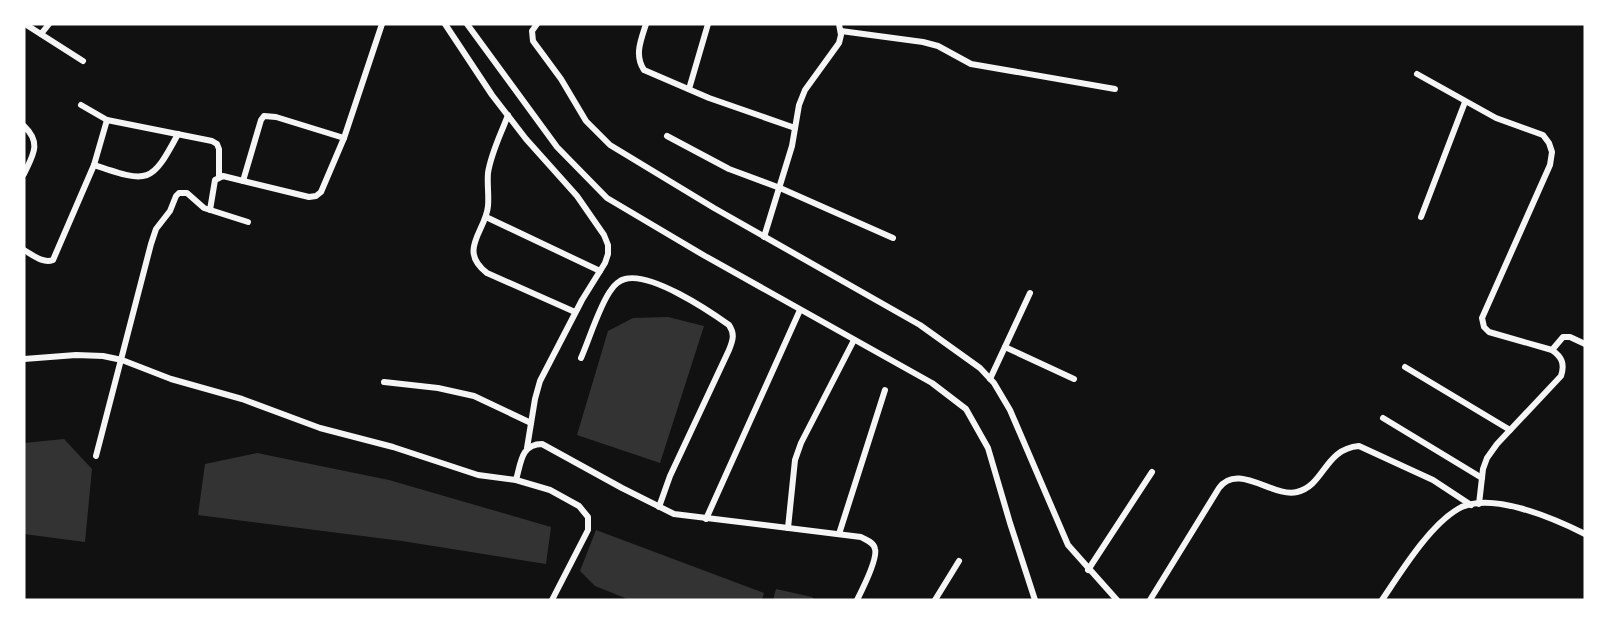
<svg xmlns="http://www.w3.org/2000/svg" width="1609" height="624" font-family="Rubik,sans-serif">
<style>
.water{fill:#333}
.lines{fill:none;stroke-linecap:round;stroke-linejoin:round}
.minor{stroke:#f5f5f5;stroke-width:6}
</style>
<rect width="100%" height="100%" fill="#111"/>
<g class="water">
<path d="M668,317l36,9 -44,137 -83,-28 31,-104 25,-13z"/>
<path d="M64,439l28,30 -7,73 -61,-8v-91z"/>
<path d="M257,453l132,27 162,47 -5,37 -144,-23 -204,-26 7,-51z"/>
<path d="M596,530l168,63 -2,7h-132l-35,-14 -15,-15z"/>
<path d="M776,589l36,8 3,3h-42z"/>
</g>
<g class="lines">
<g class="minor">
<path d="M25,24l58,37"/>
<path d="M445,24l47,71 34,44 51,57 27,39 4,10v9l-3,9 -23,37 -42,81 -5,18 -8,49"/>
<path d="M467,24l90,123 50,51 98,58 227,127 34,26 22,39 22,75 25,77"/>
<path d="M537,24l-5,7 1,10 28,38 25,42 24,24 104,63 206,117 60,43 14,15 16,27 58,135 49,55"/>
<path d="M646,24c-5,16 -12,31 -2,46l65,28 86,30"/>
<path d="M841,31l82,11 15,4 33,18 144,25"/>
<path d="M41,34l8,-10"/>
<path d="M1417,74l79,44 47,17 6,8 3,9 -2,13 -68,153 2,9 5,5 63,18c10,7 13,14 9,26l-64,68 -10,14 -4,11 -4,35"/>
<path d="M689,89l19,-65"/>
<path d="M81,105l26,15 105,21 5,3 2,5v28"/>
<path d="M508,115c-7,19 -17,38 -20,58 -1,11 1,22 0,33 -2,25 -31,44 -1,67l88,39"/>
<path d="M24,126c18,17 9,29 0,48"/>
<path d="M667,136l62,33 51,19 113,50"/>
<path d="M94,165c54,18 57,20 84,-31"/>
<path d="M243,181l18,-61 3,-4 12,1 68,21"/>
<path d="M210,210l5,-30 8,-4 86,21 7,-1 5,-4 23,-54 38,-114"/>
<path d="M486,217l114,54"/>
<path d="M1421,217l44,-115"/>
<path d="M764,237l28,-91 7,-41 6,-15 34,-47 2,-8 -2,-11"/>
<path d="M24,250c9,5 19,14 29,10l41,-95 13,-45"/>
<path d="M1005,347l69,32"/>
<path d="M1552,350l11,-13h7l15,7"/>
<path d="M581,358c8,-18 19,-54 30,-68 3,-5 9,-10 14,-11 26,-7 83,31 104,46 6,9 4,15 0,25l-59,126 -11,31"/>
<path d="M24,359l52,-4 27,1 19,4 49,19 71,20 78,29 73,19 85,28 38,5 34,10 29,16 9,11v13l-36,70"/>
<path d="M1405,367l105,63"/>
<path d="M990,379l40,-86"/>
<path d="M384,382l54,6 36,8 57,27"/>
<path d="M1383,418l99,60"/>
<path d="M96,456l55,-212 5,-15 14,-18 6,-15 3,-3h8l17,15 44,14"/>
<path d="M516,480c5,-17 5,-36 26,-36l80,44 52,26 187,23c5,3 13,5 14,12 3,10 -13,41 -18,51"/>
<path d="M706,519l94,-209"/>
<path d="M788,528l7,-68 6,-17 53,-103"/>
<path d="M839,534l46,-144"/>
<path d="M1088,570l64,-98"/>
<path d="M935,600l24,-39"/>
<path d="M1150,600l69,-112c19,-26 54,10 78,4 28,-7 27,-43 62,-46l74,34 38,25"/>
<path d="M1382,600c19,-28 47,-74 76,-91 32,-19 97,10 127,25"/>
</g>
</g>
<rect width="1609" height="624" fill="none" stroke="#ffffff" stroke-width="51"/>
</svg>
